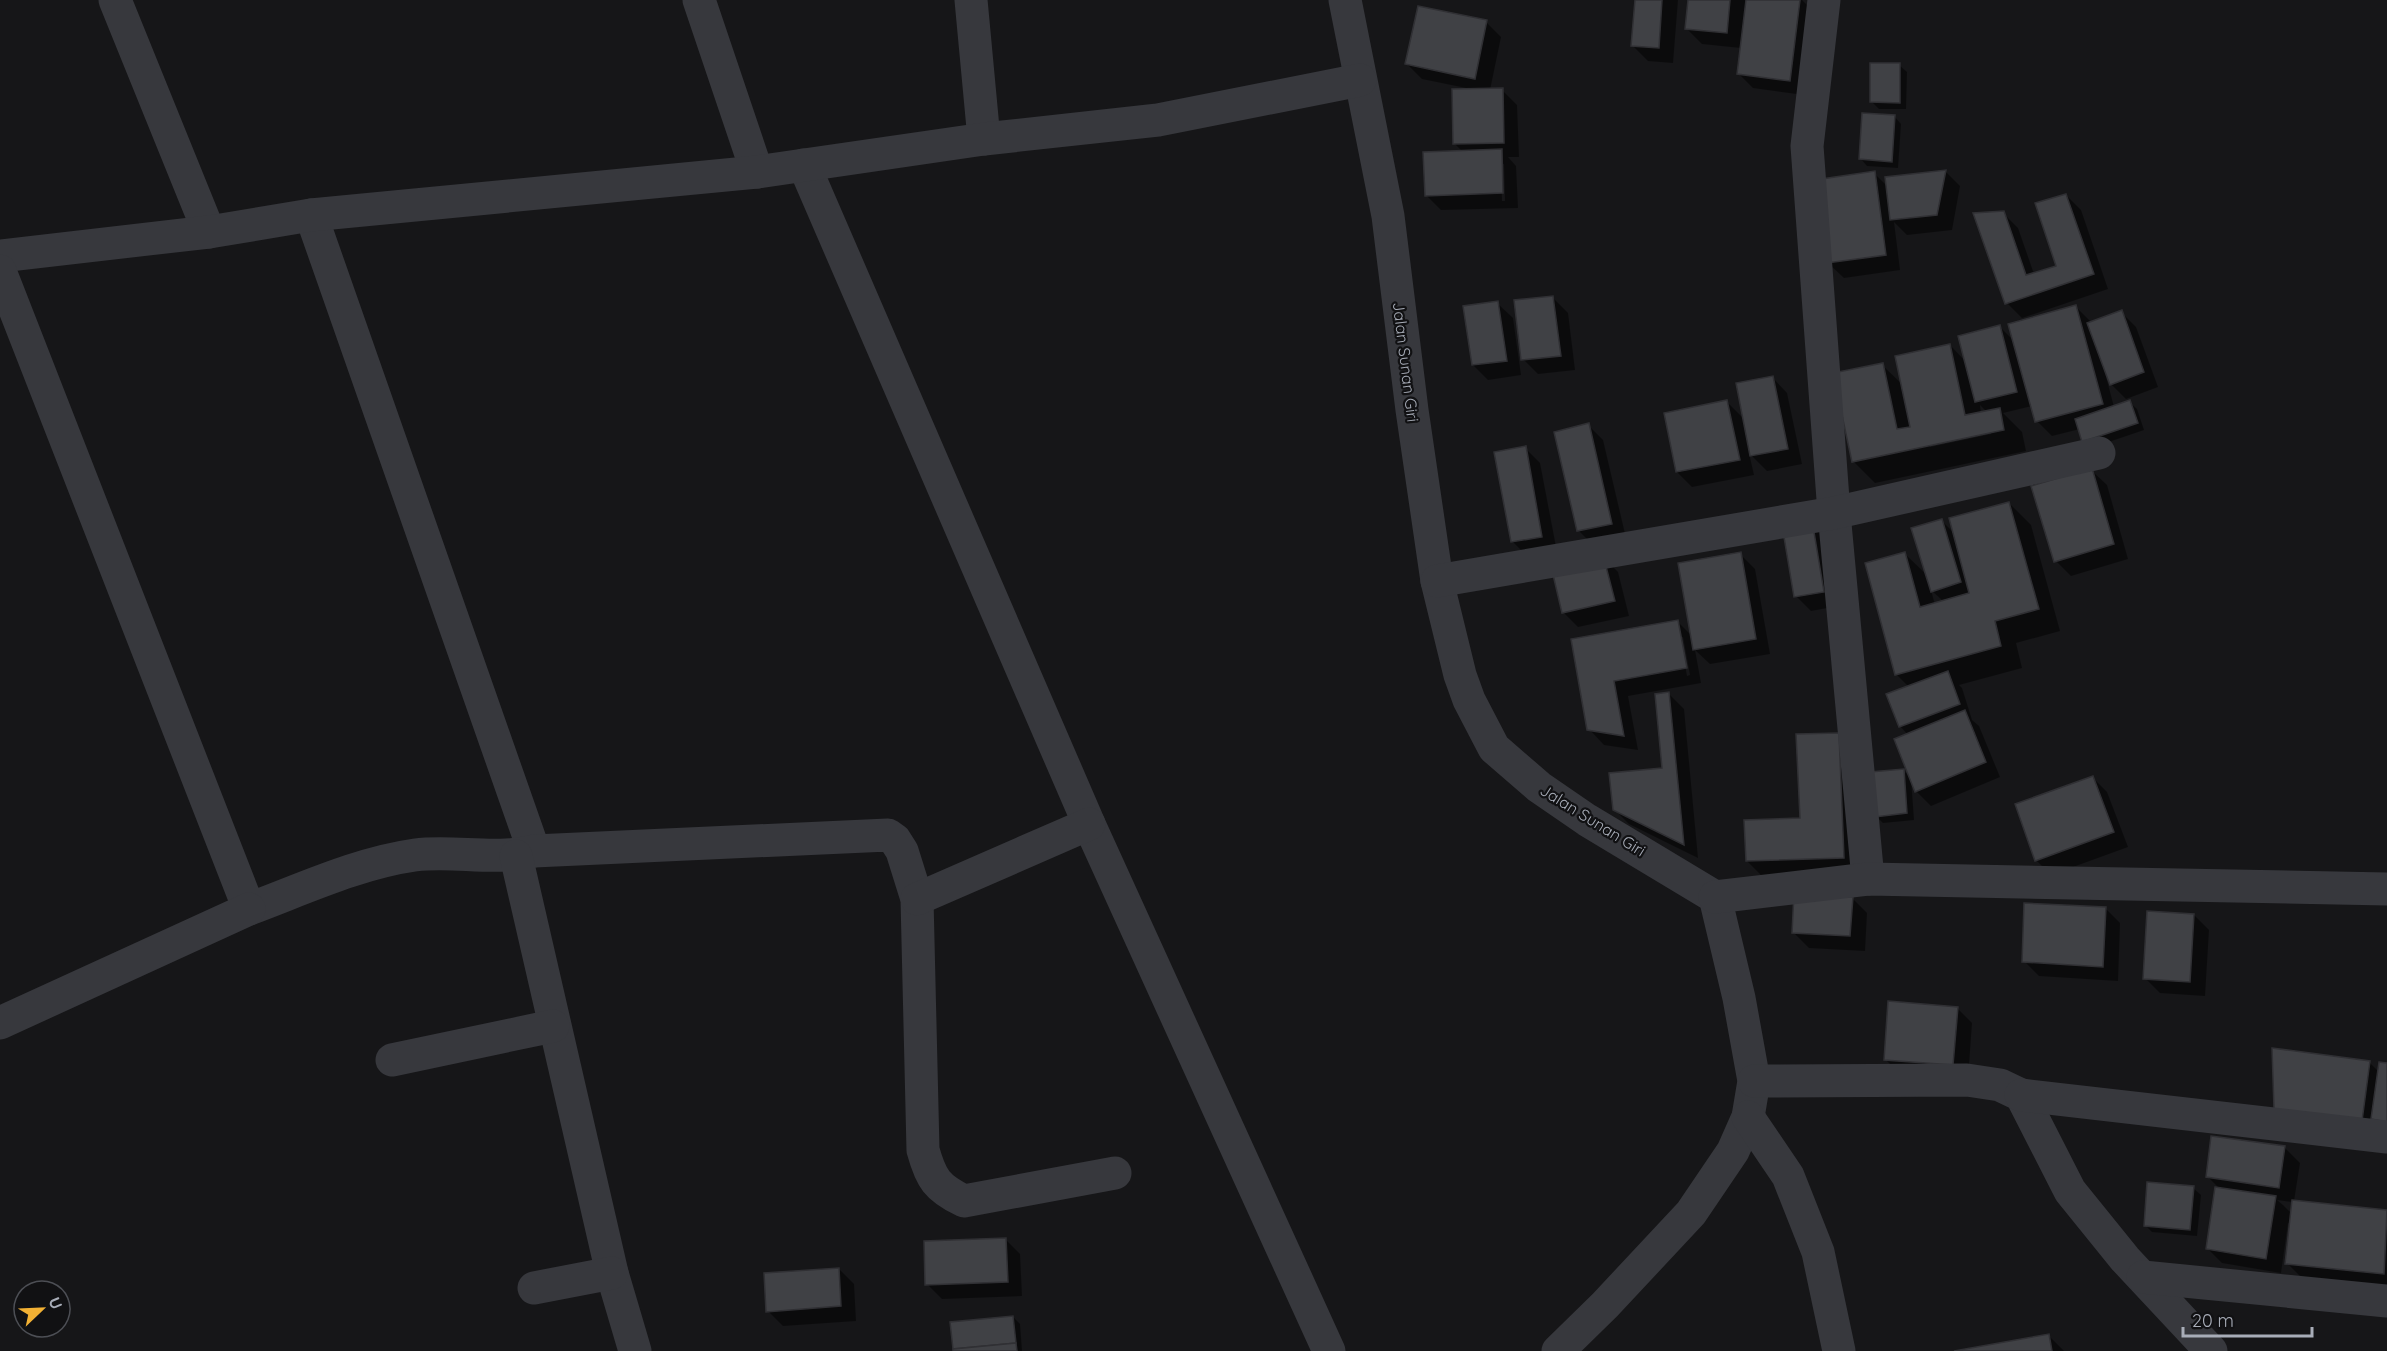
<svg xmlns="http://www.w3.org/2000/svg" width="2387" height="1351" font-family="Quicksand,sans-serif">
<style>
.shadow{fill:#0007;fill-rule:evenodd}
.building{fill:#404145;stroke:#303034;stroke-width:1.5}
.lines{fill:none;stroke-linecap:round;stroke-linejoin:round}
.minor{stroke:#37383d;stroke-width:33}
.labels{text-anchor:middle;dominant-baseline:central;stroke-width:4.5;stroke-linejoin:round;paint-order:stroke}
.street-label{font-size:16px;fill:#a8adb8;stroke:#111113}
</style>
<rect width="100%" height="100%" fill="#161618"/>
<g class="shadow">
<path d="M1636,0h42l-5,63 -25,-2 -15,-15z"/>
<path d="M1689,0h113l13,13 -11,82 -51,-7 -15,-15 3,-25 -39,-4 -15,-15z"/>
<path d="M1486,22l15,15 -11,53h12l15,15 2,52h-11l8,9 2,42 -77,2 -15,-15 37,-43 -9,-9 17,-54 -49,-10 -15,-15zM1501,164h3l1,37h-3z"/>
<path d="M1899,65l8,7 -1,37h-27l-7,-7z"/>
<path d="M1894,116l7,8 -3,44 -31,-2 -7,-8z"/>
<path d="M1945,171l15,15 -8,44 -45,5 -13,-13 6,48 -56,8 -16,-15 46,-90 13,13z"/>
<path d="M2066,195l15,15 27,79 -86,29 -15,-15 -4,-90 15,15 16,46 24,-7z"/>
<path d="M1553,298l15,15 7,57 -37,4 -15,-15z"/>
<path d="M1497,303l16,15 8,57 -33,5 -15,-15z"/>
<path d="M2076,307l16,16 29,-11 15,15 22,60 -32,12 -15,-15 -5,-15h-2l10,38 15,-5 8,7 7,21 -53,18 -11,-19 -28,7 -15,-15 -5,-15 -29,7 19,19 4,19 -151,32 -22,-22 29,-96 21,20 47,-40 16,17 34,-35 15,15zM1980,405l7,7 -6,2zM1991,431v3l-61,13v-3z"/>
<path d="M1772,377l15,16 15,71 -35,7 -18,-18 5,22 -62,12 -15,-15 -11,-57 61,-13 18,18z"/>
<path d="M1588,425l15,15 23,98 -32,8 -15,-15z"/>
<path d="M1525,448l15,15 17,89 -29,5 -15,-15z"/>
<path d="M2091,470l16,15 21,74 -57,17 -15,-15z"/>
<path d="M2009,503l22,22 29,106 -44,12 6,25 -63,17 3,3 10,32 7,6 21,51 -69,29 -15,-15 -5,-13 3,42 -31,3 -7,-7 27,-46 8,8 -3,-43 -8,-9 9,-39 -13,-13 9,-120 23,22 13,-56 14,14zM1931,590l11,10 1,2 -8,3z"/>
<path d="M1812,521l15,15 11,70 -27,5 -15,-15z"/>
<path d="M1740,554l15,15 15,85 -60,10 -15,-14 6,33 -73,13 10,54 -34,-5 -15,-16 -16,-89 105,-18 14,14zM1680,637h3l7,38 -3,1z"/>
<path d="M1603,557l15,15 11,44 -51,11 -15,-15z"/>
<path d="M1669,694l15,15 14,149 -69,-34 -15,-15 50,-39z"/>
<path d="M1839,734l20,138 -97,4 -15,-15 54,-41z"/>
<path d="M2092,777l15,15 21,55 -77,28 -15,-15z"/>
<path d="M1852,898l15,15 -2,38 -56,-3 -15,-15z"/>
<path d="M2105,908l15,15 -2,58 -79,-5 -15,-15z"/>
<path d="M2194,915l15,15 -4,66 -45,-3 -15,-15z"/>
<path d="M1957,1008l15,15 -4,56 -68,-5 -15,-15z"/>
<path d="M2369,1062l10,10 8,-7v68l-96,-10z"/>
<path d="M2285,1148l15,15 -6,38 93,11v75l-85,-9 -15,-15 4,-39 -3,-1 -7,50 -59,-10 -15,-15 13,-59 -13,-13zM2277,1200l16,2 -1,12 -9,-9z"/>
<path d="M2193,1188l8,7 -4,41 -45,-4 -7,-7z"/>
<path d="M1005,1239l15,15 2,42 -80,3 -15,-15z"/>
<path d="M839,1269l15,15 2,37 -73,5 -15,-15z"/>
<path d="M1013,1317l7,7 2,27h-68z"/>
<path d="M2048,1335l16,16h-102z"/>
</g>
<g class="building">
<path d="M1635,0h27l-3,48 -28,-2z"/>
<path d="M1688,0h42l-3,33 -42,-4z"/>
<path d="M1746,0h54l-10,81 -53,-7z"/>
<path d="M1418,6l69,14 -12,59 -70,-15z"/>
<path d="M1870,63h30v40l-30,-1z"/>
<path d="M1503,88l1,55 -51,1 -1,-55z"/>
<path d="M1862,113l33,2 -3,47 -33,-3z"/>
<path d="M1502,149l1,44 -78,3 -2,-44z"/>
<path d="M1946,170l-9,45 -47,5 -5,-43z"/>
<path d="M1875,171l11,84 -59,8 -12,-83z"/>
<path d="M2066,194l28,80 -89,30 -32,-91 31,-2 22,64 30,-9 -21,-63z"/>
<path d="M1553,296l8,60 -40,4 -7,-60z"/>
<path d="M1498,301l9,60 -35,4 -9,-59z"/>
<path d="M2076,305l27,99 -68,18 -27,-98z"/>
<path d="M2122,310l22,62 -34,13 -23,-62z"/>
<path d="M2000,325l17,67 -42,10 -17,-66z"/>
<path d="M1950,344l15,71 35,-7 4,22 -152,32 -19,-89 50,-10 14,66 13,-2 -15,-71z"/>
<path d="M1773,376l15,73 -38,7 -14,-73z"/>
<path d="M1727,400l13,60 -64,12 -12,-59z"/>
<path d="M2130,400l8,23 -56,19 -7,-23z"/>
<path d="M1589,423l23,101 -35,7 -23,-99z"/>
<path d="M1526,446l16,91 -31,5 -17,-90z"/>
<path d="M2092,468l22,76 -60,18 -23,-76z"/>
<path d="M2009,502l30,107 -44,12 6,25 -106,29 -30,-112 40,-11 15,55 49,-14 -20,-75z"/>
<path d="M1942,519l19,63 -30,10 -20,-64z"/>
<path d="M1812,520l12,72 -30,5 -12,-72z"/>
<path d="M1741,552l15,87 -63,11 -15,-87z"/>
<path d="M1603,555l12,46 -53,12 -11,-47z"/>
<path d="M1678,620l9,48 -73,13 10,55 -37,-6 -16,-91z"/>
<path d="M1948,671l12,33 -61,23 -13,-33z"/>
<path d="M1669,692l15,153 -71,-35 -4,-37 53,-5 -7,-74z"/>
<path d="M1965,710l21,52 -71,30 -21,-53z"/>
<path d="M1839,733l5,125 -98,3 -2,-41 56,-2 -4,-84z"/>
<path d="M1904,769l3,44 -32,4 -5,-45z"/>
<path d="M2093,776l21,56 -79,29 -20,-57z"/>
<path d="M1794,892l59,5 -3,39 -58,-3z"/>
<path d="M2024,903l82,4 -3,60 -81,-5z"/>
<path d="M2147,911l47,3 -4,68 -47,-3z"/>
<path d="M1888,1001l70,6 -5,58 -69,-5z"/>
<path d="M2272,1048l98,13 -8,60 -88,-12z"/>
<path d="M2379,1062l8,1v59l-16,-3z"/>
<path d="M2211,1136l74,10 -6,42 -73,-11z"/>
<path d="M2147,1182l47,4 -4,44 -46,-4z"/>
<path d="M2215,1187l61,9 -10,63 -60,-10z"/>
<path d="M2292,1200l95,10 -3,64 -99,-10z"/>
<path d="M1006,1238l2,44 -83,3 -1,-44z"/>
<path d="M839,1268l2,38 -75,6 -2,-39z"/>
<path d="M1013,1316l3,27 -63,6 -3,-27z"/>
<path d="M2049,1334l3,17h-98z"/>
<path d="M1016,1343l1,8h-64v-2z"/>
</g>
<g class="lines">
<g class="minor">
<path d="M115,0l94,232"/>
<path d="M699,0l58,172"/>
<path d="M971,0l13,139"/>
<path d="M1345,0l43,216 24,194 25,171 23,94 9,25 25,48 45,39 48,33 128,77 24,101 15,83 -6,36 -15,34 -42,62 -86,92 -47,46"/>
<path d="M1824,0l-17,146 27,367 34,366"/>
<path d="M804,165l285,659 240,527"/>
<path d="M311,215l223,636"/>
<path d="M0,256l209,-24 102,-17 446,-43 227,-33 174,-19 202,-40"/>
<path d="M0,271l249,638c54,-20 109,-46 166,-54 40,-5 80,6 119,-4l354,-16 7,5 7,11 15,48 6,251c8,29 14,38 41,51l151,-28"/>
<path d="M1437,581l397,-68 265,-60"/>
<path d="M516,856l96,417 23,78"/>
<path d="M1715,897l153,-18 519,10"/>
<path d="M917,899l172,-75"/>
<path d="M0,1023l249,-114"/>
<path d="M392,1060l161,-34"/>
<path d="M1754,1081l213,-1 33,5 21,10 49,96 55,68 86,92"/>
<path d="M2021,1095l366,42"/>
<path d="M1748,1117l40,59 30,76 21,99"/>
<path d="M2143,1277l244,24"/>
<path d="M534,1288l78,-15"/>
</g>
</g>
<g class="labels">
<g class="street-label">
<text transform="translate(1406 362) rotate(83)">Jalan Sunan Giri</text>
<text transform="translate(1593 820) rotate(32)">Jalan Sunan Giri</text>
</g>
</g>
<g transform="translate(42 1309) rotate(67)"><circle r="28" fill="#111113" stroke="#4d4f55" stroke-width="1.5"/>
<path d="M0-4.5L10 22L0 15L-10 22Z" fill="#f2b134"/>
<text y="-9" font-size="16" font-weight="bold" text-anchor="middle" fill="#a8adb8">U</text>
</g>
<path d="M2183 1327v9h129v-9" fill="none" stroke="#a8adb8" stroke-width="3"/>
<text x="2192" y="1327" font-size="18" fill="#a8adb8" stroke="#111113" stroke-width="4.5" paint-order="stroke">20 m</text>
</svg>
